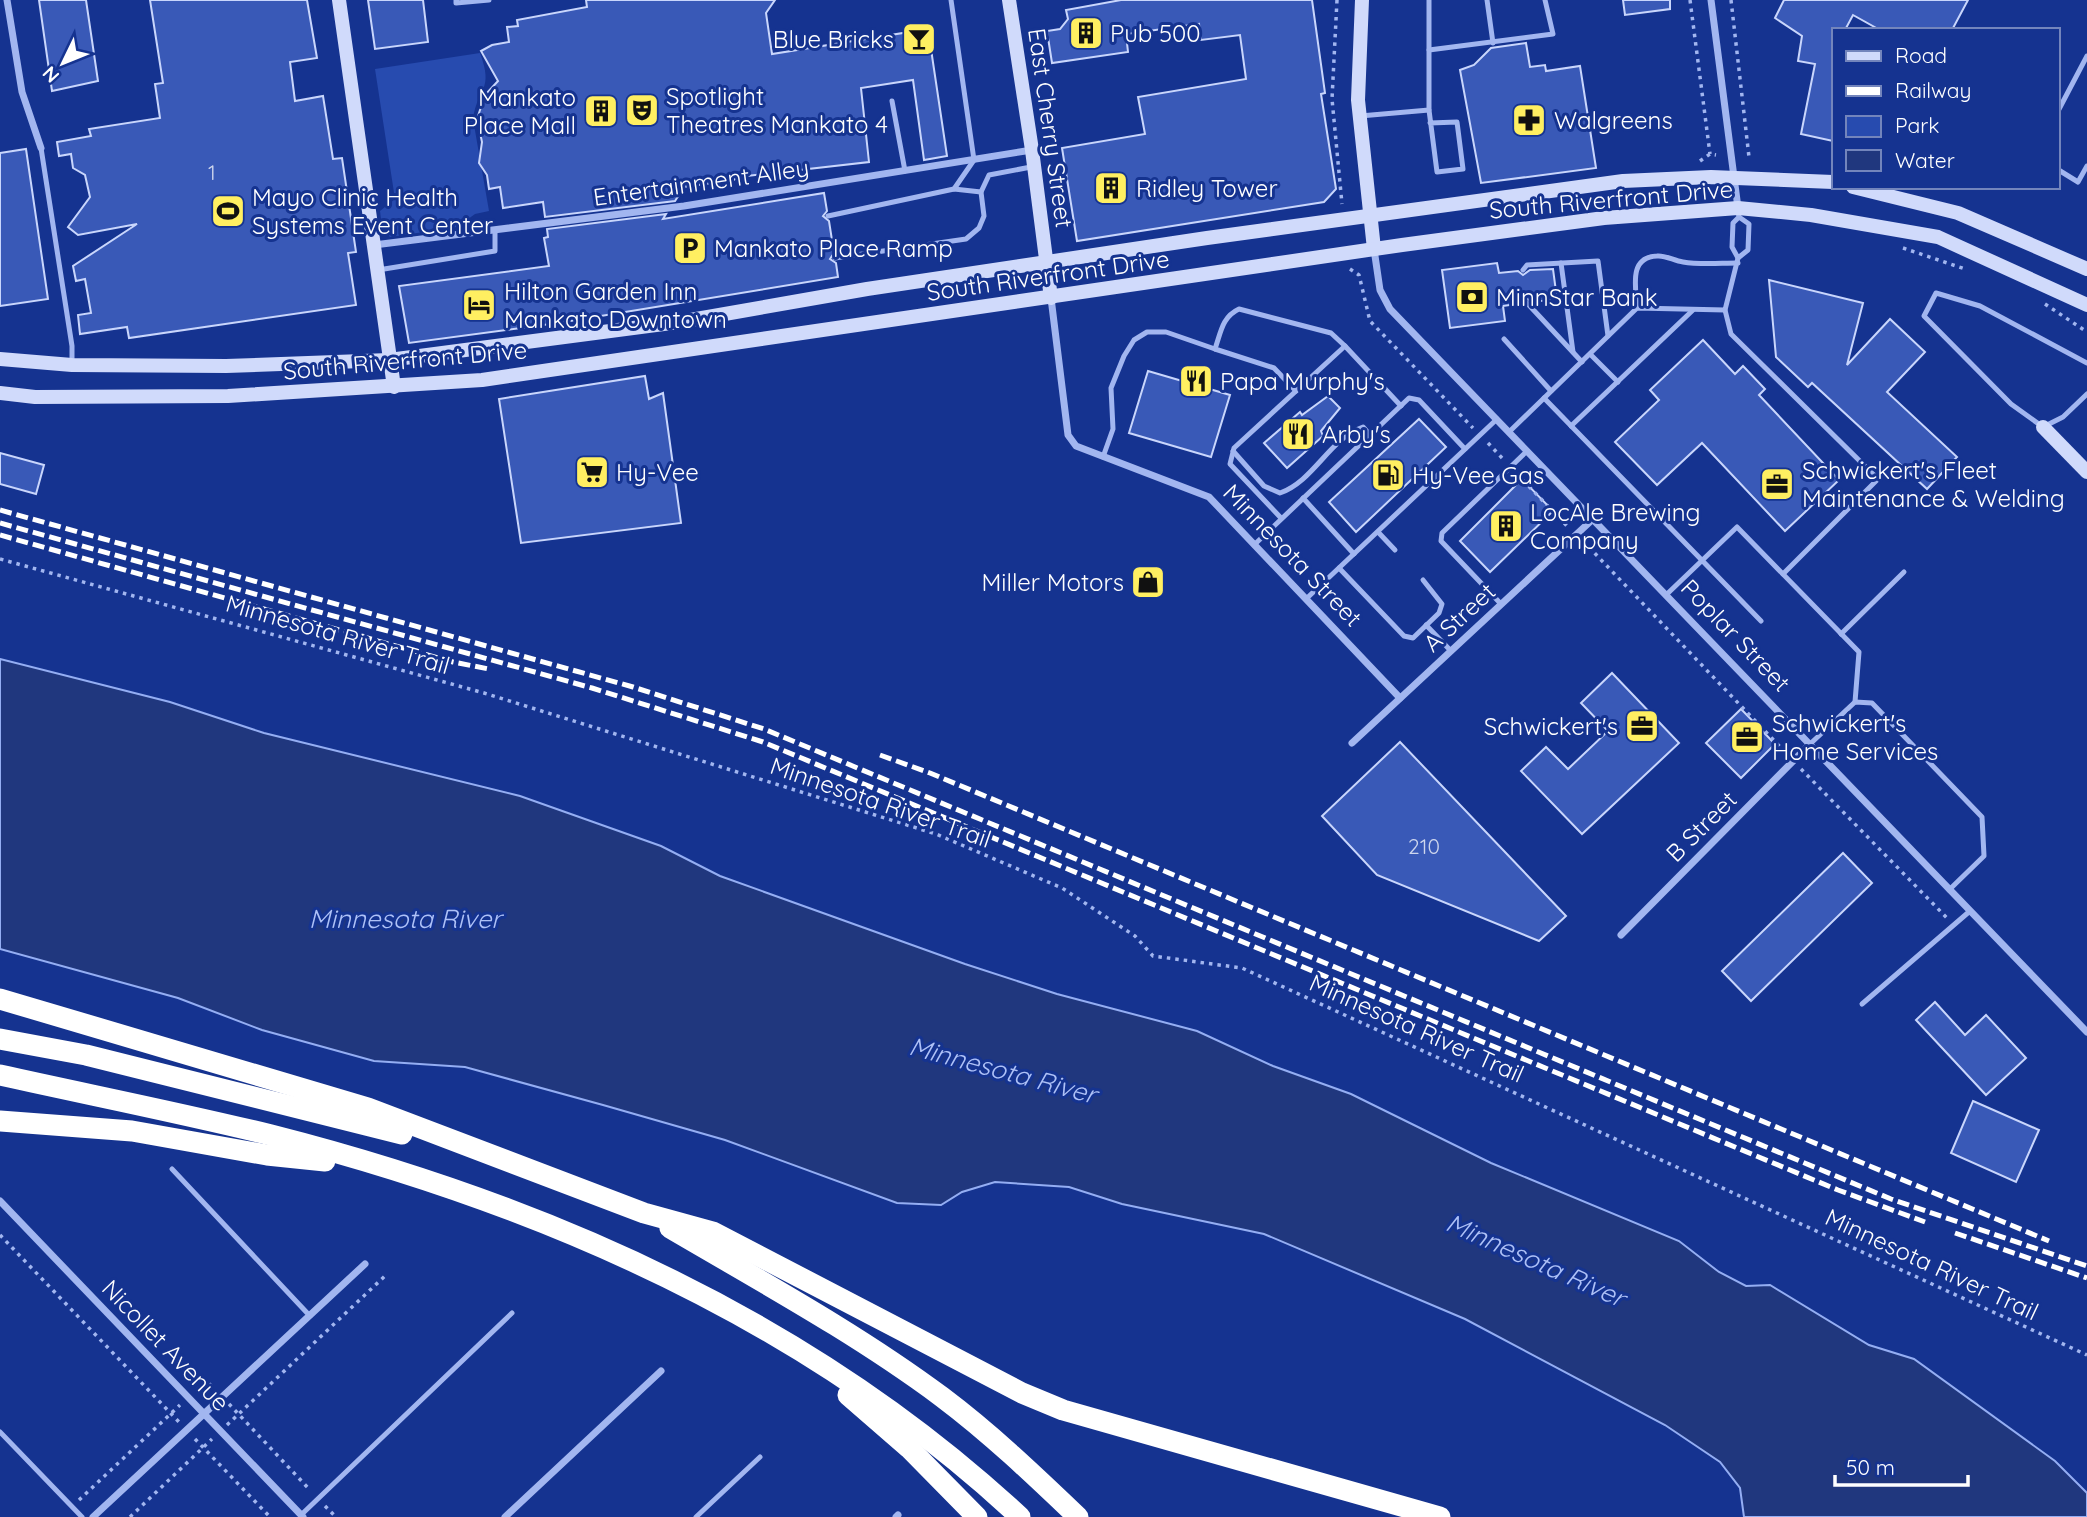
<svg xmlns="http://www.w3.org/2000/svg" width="2087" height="1517" font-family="Quicksand,sans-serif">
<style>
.green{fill:#274baf}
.water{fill:#20377e;stroke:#94aef3;stroke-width:2}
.building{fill:#3959b7;stroke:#c9d6fc;stroke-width:2}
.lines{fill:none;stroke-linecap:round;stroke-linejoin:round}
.path{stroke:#a2b6f0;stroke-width:3.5;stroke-dasharray:3.5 5;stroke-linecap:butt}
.lane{stroke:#a2b6f0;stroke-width:5}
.street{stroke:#a2b6f0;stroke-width:7}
.secondary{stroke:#d0dafb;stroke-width:14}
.highway{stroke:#fff;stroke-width:21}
.rail{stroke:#fff;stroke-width:5;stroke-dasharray:12 5;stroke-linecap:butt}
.labels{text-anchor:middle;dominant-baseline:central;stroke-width:6;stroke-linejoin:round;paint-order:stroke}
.number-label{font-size:21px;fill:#ced6ed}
.poi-label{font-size:24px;fill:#fff;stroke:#153390;text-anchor:start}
.street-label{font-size:24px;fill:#fff;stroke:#153390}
.water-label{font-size:26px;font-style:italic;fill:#aec1f7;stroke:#153390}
</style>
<rect width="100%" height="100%" fill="#153390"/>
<path class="green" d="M480,53c14,38 -2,33 -7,66l16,92 -14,3 -18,13 -67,10 -8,-10 -2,-16 15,-12 -20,-130z"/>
<path class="water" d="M0,659l170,43 94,31 256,63 141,50 59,30 245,88 92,30 140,37 76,35 78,28 140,69 188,78 40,31 27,14 24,-1 99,60 45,14 141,102 32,32v24h-343l-4,-29 -20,-26 -55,-37 -200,-106 -201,-85 -142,-30 -53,-17 -74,-5 -33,10 -21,13 -44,-2 -172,-63 -122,-35 -138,-38 -91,-6 -112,-31 -84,-32 -178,-49z"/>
<g class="building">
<path d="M39,0h47l12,81 -46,10z"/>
<path d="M150,0h157l10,58 -27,4 5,39 28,-5 10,63 9,-1 14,94 -8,1 8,52 -227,33 -2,-11 -47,7 -2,-19 13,-2 -6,-34 -9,2 -3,-15 64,-42 -59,11 -10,-8 22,-30 -5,-22 -12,-7 -2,-14 -12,2 -2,-14 34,-6 -2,-7 71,-11 -5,-34 8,-1z"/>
<path d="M368,0h55l5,42 -53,7z"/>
<path d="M586,0h189l-9,13 6,41 156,-25 19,127 -23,4 -11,-80 -52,8 8,74 -131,15 -18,13 -6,-7 -30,4 -9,14 -130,16 -2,-15 -40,6 -3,-21 -11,2 -2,-14 -8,-12 3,-21 -5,-23 8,-24 13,-14 -17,-30 11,-6 17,-3 -2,-15 11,-1 -1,-6 70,-13z"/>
<path d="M1121,0h191l13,93 -4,1 15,95 -12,13 -247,39 -15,-93 83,-14 -7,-37 108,-18 -6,-44 -39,5 -2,-16 -73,10 2,18 -76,11 -5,-32 13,-2 8,-10 -2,-9z"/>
<path d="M1623,0h47v9l-45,6z"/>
<path d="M1784,0h184l-16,30h-72l-27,-15 -8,15h-12v111l-32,-7 14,-70 -17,-3 4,-25 -27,-18z"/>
<path d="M1526,43l4,24 15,-2 1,6 34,-5 16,102 -115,15 -21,-113 14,-5 17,-17z"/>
<path d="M26,149l22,150 -48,7v-153z"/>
<path d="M824,193l3,18 -4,5 6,5 5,32 -4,6 6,4 2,14 -280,46 -149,20 -10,-57 150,-20 -5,-28 4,-1 -1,-8 119,-15 -3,5z"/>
<path d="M1497,263l2,10 19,-2 5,4 7,-5 23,-1 4,30 -24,3 -8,-4 -3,5 -19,3 2,15 -55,7 -8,-58z"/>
<path d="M1769,280l94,23 -16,62 43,-46 35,33 -38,40 70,65 -30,32 -115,-106 -4,4 -32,-30z"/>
<path d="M1703,340l32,34 8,-8 22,23 -6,6 80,85 -54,51 -83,-88 -45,42 -42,-43 44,-42 -9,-10z"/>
<path d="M1148,371l82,24 -19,62 -82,-24z"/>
<path d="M645,376l4,23 14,-6 18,130 -160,20 -22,-144z"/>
<path d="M1328,396l12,12 -19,23 2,5 -36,32 -23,-25 36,-31 2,3z"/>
<path d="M1419,419l27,28 -90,85 -27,-30z"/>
<path d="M0,453l44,12 -8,29 -36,-10z"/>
<path d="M1522,479l31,32 -63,61 -30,-31z"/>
<path d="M1612,673l67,70 -97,91 -61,-63 25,-24 22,22 40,-38 -27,-28z"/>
<path d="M1741,709l34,35 -34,34 -35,-35z"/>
<path d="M1400,742l166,174 -27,25 -162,-66 -55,-59z"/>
<path d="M1843,853l29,30 -121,118 -29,-30z"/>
<path d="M1935,1002l30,33 21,-20 40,43 -40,37 -70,-75z"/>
<path d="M1973,1101l66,29 -23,52 -65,-29z"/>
</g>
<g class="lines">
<g class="path">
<path d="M1337,0l-5,99 10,105"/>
<path d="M1690,0l20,154"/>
<path d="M1731,0l18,157"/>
<path d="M1700,161l10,-7 6,1"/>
<path d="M1903,248l62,21"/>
<path d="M1350,269l9,6 11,46 103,107"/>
<path d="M2045,304l42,28"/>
<path d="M1488,443l16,17"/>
<path d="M1517,474l50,52"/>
<path d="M1583,541l203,212"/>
<path d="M0,559l484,134 452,141 126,54 73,48 18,20 89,12 845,387"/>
<path d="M1801,769l146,149"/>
<path d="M0,1235l180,188"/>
<path d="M197,1390l10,-9 7,8"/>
<path d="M229,1404l81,86"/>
<path d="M227,1425l159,-150"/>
<path d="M195,1439l75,78"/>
<path d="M79,1500l101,-95"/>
<path d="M325,1506l11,11"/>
<path d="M130,1517l82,-78"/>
</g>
<g class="lane">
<path d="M456,0v3l33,-3"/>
<path d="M1487,0l6,43"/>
<path d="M1429,50l124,-16 -8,-34"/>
<path d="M892,101l13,70"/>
<path d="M1429,110l8,62 26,-3 -6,-47 -27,1"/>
<path d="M2057,113l30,-57"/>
<path d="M1360,116l69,-6v-110"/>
<path d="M41,148l31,198v17"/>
<path d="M2057,169l21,13 9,-16"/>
<path d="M954,189l27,3"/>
<path d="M1738,211l1,6 10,7 -1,26 -10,8 -6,-11 1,-24 6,-6"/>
<path d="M828,216l126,-27 20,-29 -23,-160"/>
<path d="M835,258l131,-19 13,-11 5,-12 -3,-24 8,-17 42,-8"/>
<path d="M1561,263l12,89"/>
<path d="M378,270l117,-19v-21"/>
<path d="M1523,270l4,-5 71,-4 10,75"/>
<path d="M1527,303l55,59"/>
<path d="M1637,308c-1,-20 -9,-51 20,-52 9,-1 17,5 26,6 17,3 37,1 55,1"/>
<path d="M1725,310l6,24 147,145 -95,95"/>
<path d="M1504,339l47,52"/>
<path d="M1590,354l28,28"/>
<path d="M2087,363l-107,-57 -44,-13 -12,23 87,88 32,23 20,-10 24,-23"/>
<path d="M1296,391l-22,-23 -59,-19c6,-17 7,-32 24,-40l92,24 14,13"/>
<path d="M1544,398l217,223"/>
<path d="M1571,426l122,-116"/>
<path d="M1509,432l128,-124 88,2 13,-52"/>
<path d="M1233,451l31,35 16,7c34,-12 49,-54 83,-66l7,8"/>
<path d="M1103,457l10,-28 -2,-41 13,-32 10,-16 13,-8h19l49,17"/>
<path d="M1303,498l51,56"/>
<path d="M1281,518l-51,-54 4,-16 111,-102 56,60"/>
<path d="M1378,532l17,18"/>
<path d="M1254,545l155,-147 10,2 46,49"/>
<path d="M1339,568l65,68 9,2 26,-25 3,-9 -19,-24"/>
<path d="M1666,595l71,-68 122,125 -4,50"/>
<path d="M1306,599l191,-180"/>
<path d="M1501,604l-60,-63 1,-8 85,-82"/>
<path d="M1426,625l25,26"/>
<path d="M1841,634l63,-62"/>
<path d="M1809,745l46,-43 17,1 110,114 2,39 -35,34"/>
<path d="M1862,1004l108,-93"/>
<path d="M172,1169l138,147"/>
<path d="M0,1432l82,85"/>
<path d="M301,1515l211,-202"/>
<path d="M696,1517l64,-60"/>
</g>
<g class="street">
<path d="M7,0l15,92 19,56"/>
<path d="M1711,0l27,208"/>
<path d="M374,245l310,-39 348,-56"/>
<path d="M1374,249l6,41 10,19 697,723"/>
<path d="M1051,298l17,137 8,11 133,51 191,201"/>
<path d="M1352,743l241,-224"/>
<path d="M1621,935l188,-190"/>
<path d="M0,1201l303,316"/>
<path d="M93,1517l272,-253"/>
<path d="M505,1517l156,-146"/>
<path d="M896,1517l2,-2"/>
</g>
<g class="secondary">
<path d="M339,0l55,387"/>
<path d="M1009,0l23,150 19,148"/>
<path d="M1362,0l-4,100 16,149"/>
<path d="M1853,187l105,26 129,56"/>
<path d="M0,359l72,6 154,1 163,-6 290,-38 188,-33 340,-51 416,-57 88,-4 122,5"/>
<path d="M0,393l35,4 193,-1 254,-16 920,-135 202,-27 134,-10 73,7 127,22 149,68"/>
<path d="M2043,427l44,45"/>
</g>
<g class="highway">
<path d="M0,999l368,109 276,105 69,19 309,161 41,17 377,107"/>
<path d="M0,1039l86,16 316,79"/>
<path d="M0,1075c90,20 181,38 271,60 275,70 540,187 749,382"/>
<path d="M0,1121l132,10 135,24 58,6"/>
<path d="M670,1228c92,54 186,105 272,169 48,36 92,78 136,120"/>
<path d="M848,1395l61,53 68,69"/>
</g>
<g class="rail">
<path d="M0,510l633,177 131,42 1127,470 196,67"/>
<path d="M0,523l592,165 171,54 1075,448 87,32"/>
<path d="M0,535l453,127 36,7"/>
<path d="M880,755l50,18 1119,468"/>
<path d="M1955,1233l132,45"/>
</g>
</g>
<defs>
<g id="building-square" transform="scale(1.75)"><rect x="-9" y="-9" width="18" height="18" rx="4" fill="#ffef61" stroke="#153390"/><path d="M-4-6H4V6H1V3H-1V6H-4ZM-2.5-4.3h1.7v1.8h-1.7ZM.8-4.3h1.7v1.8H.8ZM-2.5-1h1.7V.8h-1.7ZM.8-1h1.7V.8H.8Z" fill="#111"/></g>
<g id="bar-square" transform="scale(1.75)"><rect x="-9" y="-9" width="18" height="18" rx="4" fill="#ffef61" stroke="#153390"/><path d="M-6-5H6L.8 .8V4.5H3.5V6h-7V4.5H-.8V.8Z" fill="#111"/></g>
<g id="theatre-square" transform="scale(1.75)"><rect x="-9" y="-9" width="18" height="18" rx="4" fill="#ffef61" stroke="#153390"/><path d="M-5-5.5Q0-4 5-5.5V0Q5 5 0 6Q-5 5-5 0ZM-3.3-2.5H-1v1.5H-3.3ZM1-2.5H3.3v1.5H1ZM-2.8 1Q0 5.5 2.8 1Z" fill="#111"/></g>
<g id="pharmacy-square" transform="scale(1.75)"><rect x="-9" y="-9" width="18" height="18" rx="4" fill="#ffef61" stroke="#153390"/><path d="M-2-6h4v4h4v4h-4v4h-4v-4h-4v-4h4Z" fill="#111"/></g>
<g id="stadium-square" transform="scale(1.75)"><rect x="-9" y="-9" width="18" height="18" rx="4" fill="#ffef61" stroke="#153390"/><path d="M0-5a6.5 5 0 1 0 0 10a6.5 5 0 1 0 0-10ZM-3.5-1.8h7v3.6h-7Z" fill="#111"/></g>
<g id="parking-square" transform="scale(1.75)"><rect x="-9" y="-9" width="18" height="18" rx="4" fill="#ffef61" stroke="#153390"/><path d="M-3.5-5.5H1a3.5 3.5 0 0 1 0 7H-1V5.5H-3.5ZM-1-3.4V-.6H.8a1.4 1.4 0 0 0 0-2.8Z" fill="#111"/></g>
<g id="bank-square" transform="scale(1.75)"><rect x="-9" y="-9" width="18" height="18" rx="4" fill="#ffef61" stroke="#153390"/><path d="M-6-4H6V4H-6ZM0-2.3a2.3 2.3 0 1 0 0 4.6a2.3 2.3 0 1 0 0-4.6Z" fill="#111"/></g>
<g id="hotel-square" transform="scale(1.75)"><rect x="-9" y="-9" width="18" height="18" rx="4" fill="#ffef61" stroke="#153390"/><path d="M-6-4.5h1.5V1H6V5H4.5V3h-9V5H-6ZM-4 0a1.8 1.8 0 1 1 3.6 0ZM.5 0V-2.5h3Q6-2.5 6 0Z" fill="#111"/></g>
<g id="restaurant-square" transform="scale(1.75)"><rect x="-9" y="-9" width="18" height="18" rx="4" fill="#ffef61" stroke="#153390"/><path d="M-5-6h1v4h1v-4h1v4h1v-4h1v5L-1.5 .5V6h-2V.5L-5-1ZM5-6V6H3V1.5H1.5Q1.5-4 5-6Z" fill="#111"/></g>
<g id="supermarket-square" transform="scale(1.75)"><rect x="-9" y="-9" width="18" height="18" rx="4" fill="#ffef61" stroke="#153390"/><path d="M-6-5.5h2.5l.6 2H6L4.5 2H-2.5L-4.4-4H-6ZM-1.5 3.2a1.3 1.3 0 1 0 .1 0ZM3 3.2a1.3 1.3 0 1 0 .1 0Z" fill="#111"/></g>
<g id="fuel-square" transform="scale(1.75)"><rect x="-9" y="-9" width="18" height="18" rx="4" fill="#ffef61" stroke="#153390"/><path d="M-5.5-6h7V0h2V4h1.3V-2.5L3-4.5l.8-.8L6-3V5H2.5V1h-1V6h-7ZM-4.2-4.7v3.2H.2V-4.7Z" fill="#111"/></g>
<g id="office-square" transform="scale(1.75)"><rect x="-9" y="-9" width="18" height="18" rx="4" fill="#ffef61" stroke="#153390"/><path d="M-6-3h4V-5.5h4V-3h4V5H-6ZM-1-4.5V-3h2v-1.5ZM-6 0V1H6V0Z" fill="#111"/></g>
<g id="shop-square" transform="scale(1.75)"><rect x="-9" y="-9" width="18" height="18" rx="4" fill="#ffef61" stroke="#153390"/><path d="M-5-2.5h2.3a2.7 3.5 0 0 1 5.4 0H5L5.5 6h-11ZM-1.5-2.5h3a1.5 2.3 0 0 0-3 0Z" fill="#111"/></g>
</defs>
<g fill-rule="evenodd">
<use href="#building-square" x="1086" y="33"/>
<use href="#bar-square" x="919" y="39"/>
<use href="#theatre-square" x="642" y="110"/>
<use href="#building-square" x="601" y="111"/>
<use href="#pharmacy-square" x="1529" y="120"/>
<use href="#building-square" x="1111" y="188"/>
<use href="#stadium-square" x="228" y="211"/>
<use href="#parking-square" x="690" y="248"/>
<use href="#bank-square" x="1472" y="297"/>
<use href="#hotel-square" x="479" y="305"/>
<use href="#restaurant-square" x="1196" y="381"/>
<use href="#restaurant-square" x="1298" y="434"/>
<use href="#supermarket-square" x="592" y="472"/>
<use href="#fuel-square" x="1388" y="475"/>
<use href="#office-square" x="1777" y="484"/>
<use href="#building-square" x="1506" y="526"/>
<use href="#shop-square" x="1148" y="582"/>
<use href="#office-square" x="1642" y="726"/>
<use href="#office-square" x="1747" y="737"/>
</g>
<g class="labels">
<g class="number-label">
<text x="212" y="172">1</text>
<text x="1424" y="846">210</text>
</g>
<g class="poi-label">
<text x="1110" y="33">Pub 500</text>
<text x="894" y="39" text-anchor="end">Blue Bricks</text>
<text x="666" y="96">Spotlight<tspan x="666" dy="28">Theatres Mankato 4</tspan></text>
<text x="576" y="97" text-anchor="end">Mankato<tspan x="576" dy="28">Place Mall</tspan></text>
<text x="1554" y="120">Walgreens</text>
<text x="1136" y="188">Ridley Tower</text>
<text x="252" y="197">Mayo Clinic Health<tspan x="252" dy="28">Systems Event Center</tspan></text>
<text x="714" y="248">Mankato Place Ramp</text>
<text x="504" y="291">Hilton Garden Inn<tspan x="504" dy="28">Mankato Downtown</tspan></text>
<text x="1496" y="297">MinnStar Bank</text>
<text x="1220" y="381">Papa Murphy's</text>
<text x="1322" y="434">Arby's</text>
<text x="1802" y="470">Schwickert's Fleet<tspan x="1802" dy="28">Maintenance &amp; Welding</tspan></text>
<text x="616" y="472">Hy-Vee</text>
<text x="1412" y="475">Hy-Vee Gas</text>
<text x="1530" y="512">LocAle Brewing<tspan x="1530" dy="28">Company</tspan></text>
<text x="1124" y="582" text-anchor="end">Miller Motors</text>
<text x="1772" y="723">Schwickert's<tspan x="1772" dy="28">Home Services</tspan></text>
<text x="1618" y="726" text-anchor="end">Schwickert's</text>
</g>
<g class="street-label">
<text transform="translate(1051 128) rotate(82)">East Cherry Street</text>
<text transform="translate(701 182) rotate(-8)">Entertainment Alley</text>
<text transform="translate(1611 199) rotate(-5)">South Riverfront Drive</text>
<text transform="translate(1048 275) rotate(-8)">South Riverfront Drive</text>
<text transform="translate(405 360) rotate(-5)">South Riverfront Drive</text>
<text transform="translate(1293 555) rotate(46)">Minnesota Street</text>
<text transform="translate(1459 617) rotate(-43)">A Street</text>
<text transform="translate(338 634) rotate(16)">Minnesota River Trail</text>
<text transform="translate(1736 635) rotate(46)">Poplar Street</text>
<text transform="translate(881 802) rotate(19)">Minnesota River Trail</text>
<text transform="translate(1701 826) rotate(-45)">B Street</text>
<text transform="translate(1417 1028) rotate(24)">Minnesota River Trail</text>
<text transform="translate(1932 1264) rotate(25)">Minnesota River Trail</text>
<text transform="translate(166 1345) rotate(46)">Nicollet Avenue</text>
</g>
<g class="water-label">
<text x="405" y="918">Minnesota River</text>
<text transform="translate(1003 1070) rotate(15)">Minnesota River</text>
<text transform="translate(1536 1260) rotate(24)">Minnesota River</text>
</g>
</g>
<rect x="1832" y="28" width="228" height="161" fill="#153390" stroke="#7385bc" stroke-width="2"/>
<rect x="1846" y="51" width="35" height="10" fill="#d0dafb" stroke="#7385bc" stroke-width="2"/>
<text x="1895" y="63" font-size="21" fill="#ffffff">Road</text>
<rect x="1846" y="86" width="35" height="10" fill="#ffffff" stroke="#7385bc" stroke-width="2"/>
<text x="1895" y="98" font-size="21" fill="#ffffff">Railway</text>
<rect x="1846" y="116" width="35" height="21" fill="#274baf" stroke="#7385bc" stroke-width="2"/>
<text x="1895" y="133" font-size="21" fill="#ffffff">Park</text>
<rect x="1846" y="150" width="35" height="21" fill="#20377e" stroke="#7385bc" stroke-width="2"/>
<text x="1895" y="168" font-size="21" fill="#ffffff">Water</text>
<g transform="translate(63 63) rotate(227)" stroke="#153390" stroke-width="5" paint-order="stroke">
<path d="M0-5L12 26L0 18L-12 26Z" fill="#ffffff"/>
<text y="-10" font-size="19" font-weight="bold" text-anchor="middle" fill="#ffffff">N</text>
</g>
<path d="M1835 1475v10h133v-10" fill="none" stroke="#ffffff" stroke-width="3.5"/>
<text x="1846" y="1475" font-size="21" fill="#ffffff" stroke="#153390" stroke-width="5" paint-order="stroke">50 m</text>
</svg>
